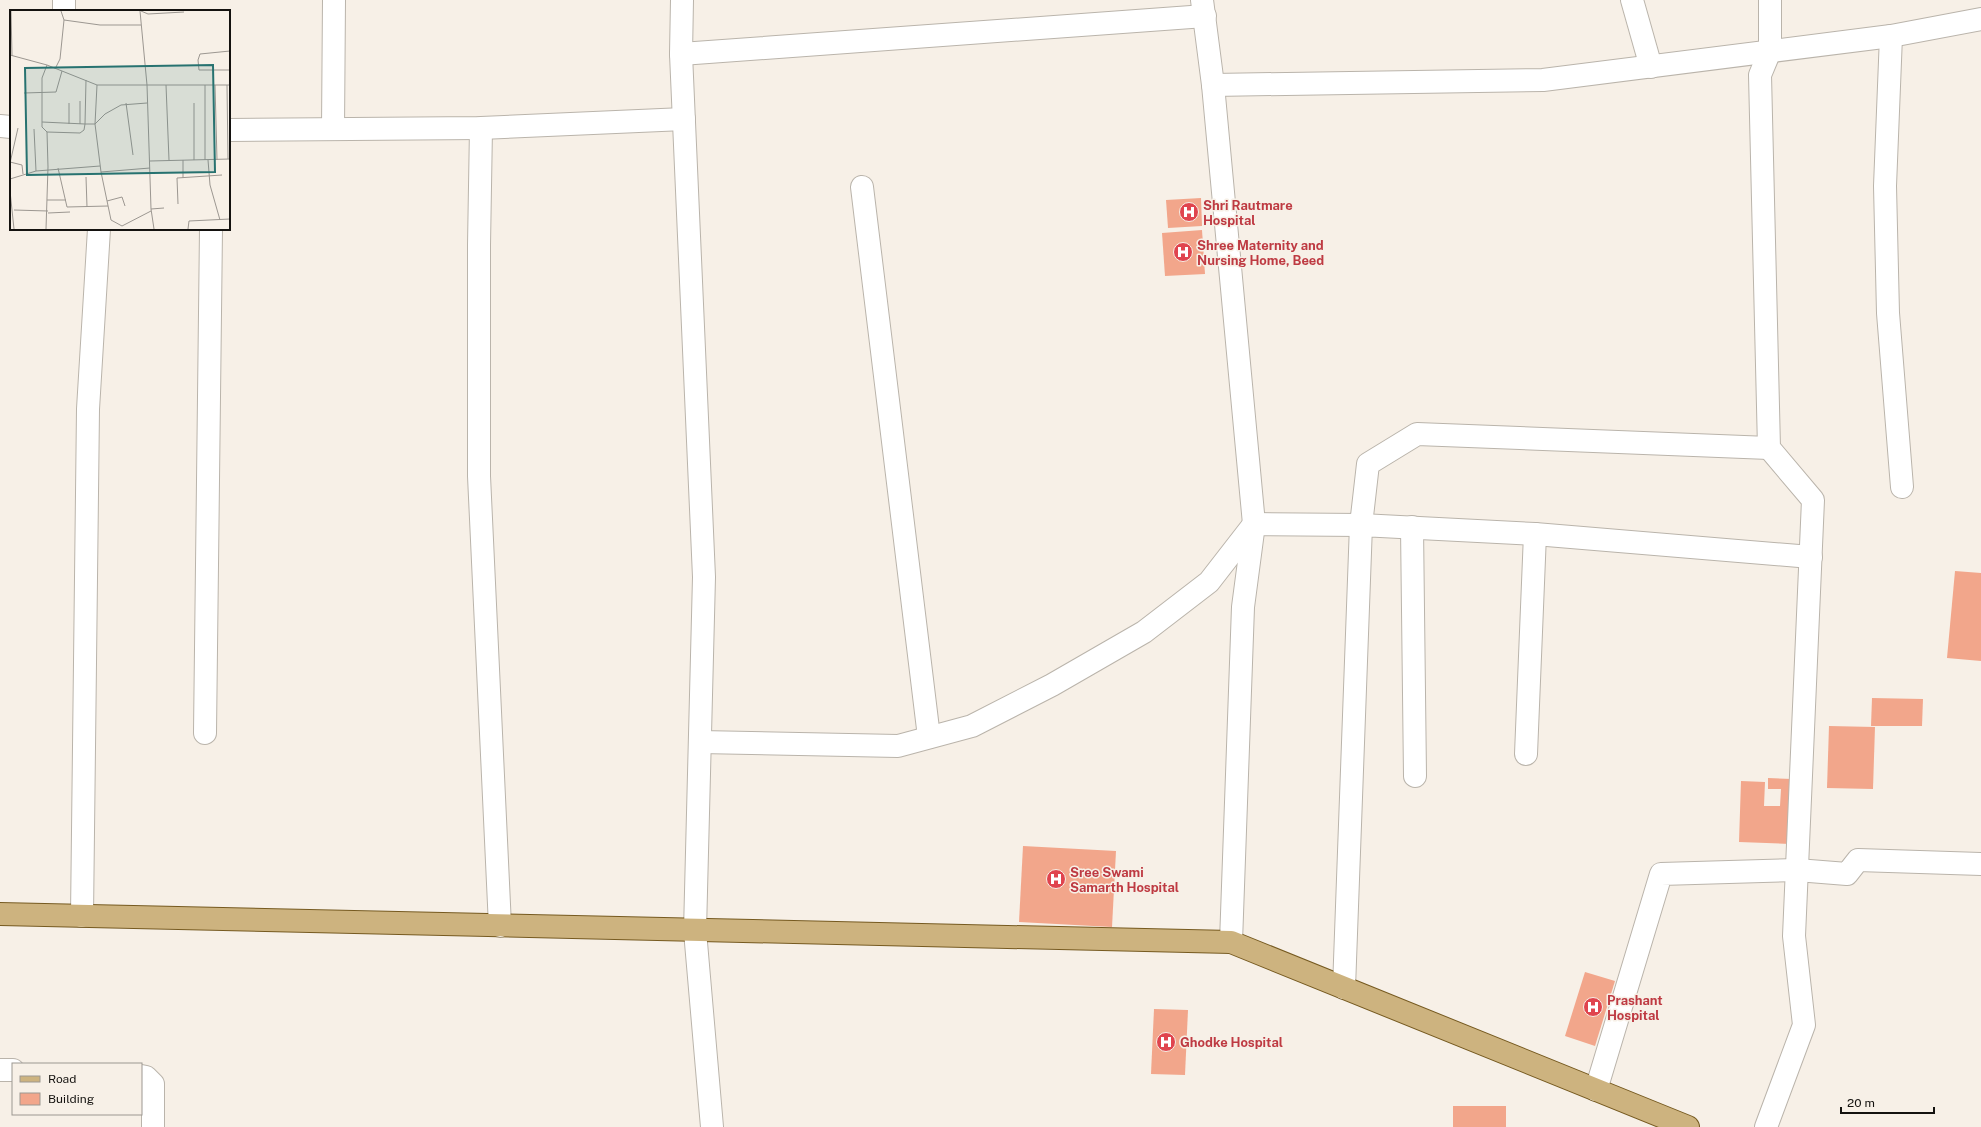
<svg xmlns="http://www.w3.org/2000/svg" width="1981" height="1127" font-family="'Public Sans',sans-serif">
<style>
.building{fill:#f2a68b}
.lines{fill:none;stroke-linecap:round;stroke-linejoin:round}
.minor-casing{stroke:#bab4ab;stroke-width:24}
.major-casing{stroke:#765a20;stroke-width:24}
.minor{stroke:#fff;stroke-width:22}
.major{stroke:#cdb37f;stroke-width:22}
.labels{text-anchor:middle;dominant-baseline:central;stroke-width:3;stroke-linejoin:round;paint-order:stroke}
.health-label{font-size:13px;font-weight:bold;fill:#be3a42;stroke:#f7f0e7;text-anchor:start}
.inset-road{fill:none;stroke:#9c9791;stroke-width:1}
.view{fill:#277270;fill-opacity:0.15;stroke:#277270;stroke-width:2}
.inset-edge{fill:none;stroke:#14120f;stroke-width:2}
</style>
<rect width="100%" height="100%" fill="#f7f0e7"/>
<g class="building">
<path d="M1201,198l1,28 -34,2 -2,-28z"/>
<path d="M1202,230l3,44 -40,2 -3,-43z"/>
<path d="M1955,571l26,2v88l-34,-3z"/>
<path d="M1872,698l51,1 -1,27h-51z"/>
<path d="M1829,726l46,1 -2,62 -46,-1z"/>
<path d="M1768,778l24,1 -2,65 -51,-2 2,-61 24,1 -1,24h16l1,-17h-13z"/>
<path d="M1023,846l93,5 -4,76 -93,-5z"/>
<path d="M1585,972l30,9 -20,65 -30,-10z"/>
<path d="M1154,1009l34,1 -3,65 -34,-1z"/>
<rect x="1453" y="1106" width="53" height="21"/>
</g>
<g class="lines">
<g class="minor-casing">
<g id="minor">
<path d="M64,0v11"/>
<path d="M682,0l-1,54 23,523 -9,354 17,196"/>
<path d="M1202,0l11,85 41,439 -11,83 -12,335"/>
<path d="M1632,0l19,67"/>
<path d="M1891,36l-6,150 3,127 14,174"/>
<path d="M681,54l524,-38"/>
<path d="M1213,85l330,-5 348,-44 90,-17"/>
<path d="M0,126l11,1"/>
<path d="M481,128l-2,117v231l21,450"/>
<path d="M333,129l1,-129"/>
<path d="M229,130l252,-2 203,-9"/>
<path d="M862,187l67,550"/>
<path d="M1412,527l3,249"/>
<path d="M205,733l6,-504"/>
<path d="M700,742l198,4 74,-20 80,-41 92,-53 65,-50 45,-58 107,1 7,-61 49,-30 352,14"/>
<path d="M1526,754l9,-220"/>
<path d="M82,916l6,-507 11,-180"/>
<path d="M1344,988l17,-463 174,9 276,23"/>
<path d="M0,1070h13"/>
<path d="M141,1076l5,1 7,7v43"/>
<path d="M1596,1090l65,-216 136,-4 50,4 11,-14 123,4"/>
<path d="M1766,1127l38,-102 -10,-89 19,-436 -44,-52 -9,-373 10,-24v-51"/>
</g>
</g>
<g class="major-casing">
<path id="major" d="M0,914l1231,28 457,185"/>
</g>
<use href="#minor" class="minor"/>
<use href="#major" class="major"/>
</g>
<defs>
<g id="hospital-disc" transform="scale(1)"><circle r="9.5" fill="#e0444e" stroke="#f7f0e7"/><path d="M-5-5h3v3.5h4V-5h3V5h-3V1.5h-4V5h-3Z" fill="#fff"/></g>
</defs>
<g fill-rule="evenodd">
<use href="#hospital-disc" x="1189" y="212"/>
<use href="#hospital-disc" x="1183" y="252"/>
<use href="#hospital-disc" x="1056" y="879"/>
<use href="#hospital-disc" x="1593" y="1007"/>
<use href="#hospital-disc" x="1166" y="1042"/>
</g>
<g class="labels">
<g class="health-label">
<text x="1203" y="205">Shri Rautmare<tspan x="1203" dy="15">Hospital</tspan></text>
<text x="1197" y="245">Shree Maternity and<tspan x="1197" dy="15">Nursing Home, Beed</tspan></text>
<text x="1070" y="872">Sree Swami<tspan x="1070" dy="15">Samarth Hospital</tspan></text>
<text x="1607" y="1000">Prashant<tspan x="1607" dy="15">Hospital</tspan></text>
<text x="1180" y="1042">Ghodke Hospital</text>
</g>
</g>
<g transform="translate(10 10)">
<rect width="220" height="220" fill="#f7f0e7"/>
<path class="inset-road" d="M1,1l1,45M130,1l7,74 4,124 3,20M131,1l7,3 36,-2M54,10l36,5h41M220,41l-30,3 -2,6 1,10h31M0,45l37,10 50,20h133M45,59l5,-10 4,-39 -3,-9M87,75l-2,39 6,48 10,48 11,6 29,-15M156,75l3,75M195,75v75M205,75l2,75M217,75l1,74M14,83l32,-1 6,-21M70,91v23M116,93l7,52M184,93v57M32,112l43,2 1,-44M59,114v-21M24,119l2,42M37,122l33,1 4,-3 1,-6h10l10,-10 16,-9 26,-2M173,150v18M198,150l2,25 10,35M140,151l80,-2M0,152l12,3 1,9M0,153l8,-35M48,158l9,39 41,-1M91,162l49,-4M76,167l1,30M0,169l26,-8 64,-5M0,181l4,38M37,190h19M97,191l15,-4 3,9M168,194l-1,-26 45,-3M141,199l13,-1M4,200l34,1M38,203l22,-1M36,219l2,-62 -1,-35 -5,-5v-49l5,-13M178,219l1,-8 41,-2"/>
<path class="view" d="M203,55l2,107 -188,3 -2,-107z"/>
<rect width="220" height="220" class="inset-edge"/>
</g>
<rect x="12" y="1063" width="130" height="52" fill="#f7f0e7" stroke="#9c9791"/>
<rect x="20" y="1076" width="20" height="6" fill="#cdb37f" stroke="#9c9791"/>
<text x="48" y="1083" font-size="12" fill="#14120f">Road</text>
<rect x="20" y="1093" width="20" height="12" fill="#f2a68b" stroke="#9c9791"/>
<text x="48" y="1103" font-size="12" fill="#14120f">Building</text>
<path d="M1841 1107v6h93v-6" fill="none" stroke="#14120f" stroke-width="2"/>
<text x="1847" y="1107" font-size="12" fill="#14120f" stroke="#f7f0e7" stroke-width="3" paint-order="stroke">20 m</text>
</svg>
